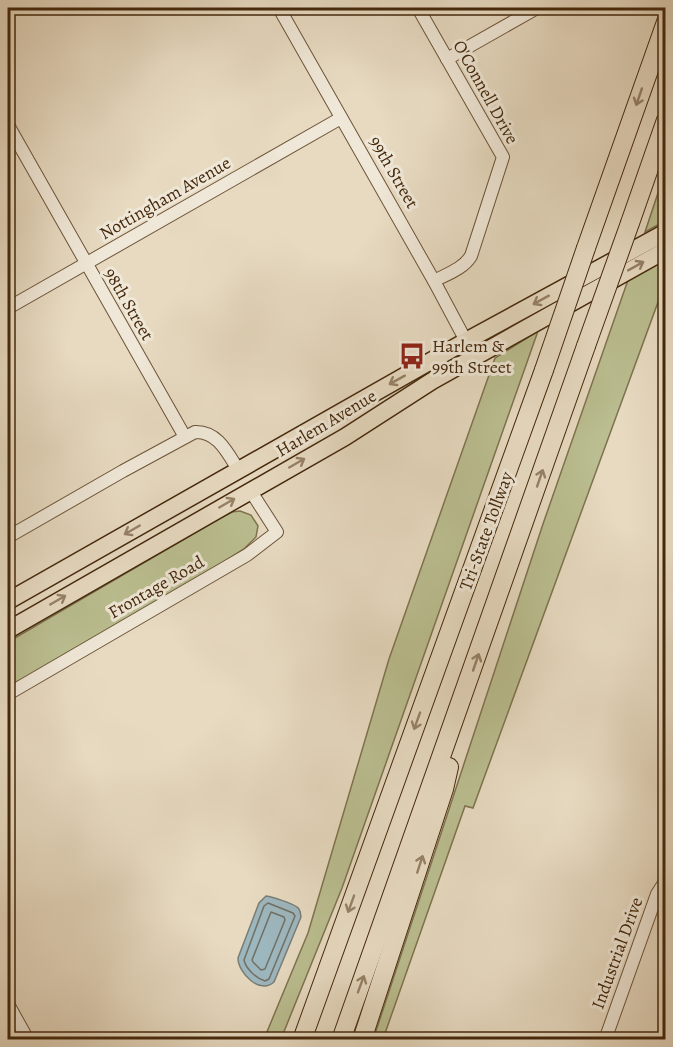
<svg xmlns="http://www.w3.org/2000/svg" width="673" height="1047" font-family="Alegreya,serif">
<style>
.green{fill:#babe90;stroke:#7f734e;stroke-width:1.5}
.water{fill:#9db7bf;stroke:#797e77;stroke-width:1.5}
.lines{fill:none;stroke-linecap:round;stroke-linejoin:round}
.shore{stroke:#707065;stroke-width:1.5}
.minor-casing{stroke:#6d5438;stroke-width:14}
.major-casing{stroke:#44280b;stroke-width:19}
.highway-casing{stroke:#44280b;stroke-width:20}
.minor{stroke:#efe7d7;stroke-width:12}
.major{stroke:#e7dac1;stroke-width:16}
.highway{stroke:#e7dac1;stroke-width:18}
.highway-bridge-casing{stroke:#44280b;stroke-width:20;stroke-linecap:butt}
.highway-bridge{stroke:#e7dac1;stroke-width:18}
.oneway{stroke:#968166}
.labels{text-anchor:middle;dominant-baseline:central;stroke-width:6;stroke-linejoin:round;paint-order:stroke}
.street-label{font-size:18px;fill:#44280b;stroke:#efe7d7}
.poi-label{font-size:18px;fill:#44280b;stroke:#efe7d7;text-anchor:start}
</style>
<rect width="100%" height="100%" fill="#e7dac1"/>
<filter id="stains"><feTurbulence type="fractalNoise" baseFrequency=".00333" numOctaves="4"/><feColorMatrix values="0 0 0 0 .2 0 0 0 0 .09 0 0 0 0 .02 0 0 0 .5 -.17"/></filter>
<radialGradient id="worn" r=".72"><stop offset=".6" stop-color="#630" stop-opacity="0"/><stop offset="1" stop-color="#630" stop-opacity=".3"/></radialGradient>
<g class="green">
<path d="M665,172v49l-20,11z"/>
<path d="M665,259v24l-192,525 -8,-2 -82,233 -10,1 170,-516 85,-244z"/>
<path d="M538,331l-196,557 -61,151h-17l44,-106 81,-274 106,-301z"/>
<path d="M240,511l11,4 7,11 -2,11 -12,12 -53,34 -183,105v-46l214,-125 10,-5z"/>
</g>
<path class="water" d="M266,896c7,1 25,7 31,11 4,3 3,5 4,10l-27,65c-14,13 -36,-9 -36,-24l21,-55z"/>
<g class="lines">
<g class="shore">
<path d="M268,903l25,10 2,3 -26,63 -4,2c-9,-3 -19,-12 -21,-21l20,-54z"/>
<path d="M271,912l13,5 1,3 -20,49 -4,1 -8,-8 -1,-2z"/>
</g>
<g class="minor-casing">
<g id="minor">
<path d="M279,8l155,273 32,60"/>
<path d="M418,8l85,149 -32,99c-8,13 -24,18 -37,25"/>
<path d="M447,59l90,-51"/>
<path d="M8,125l177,312"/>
<path d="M8,308l333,-190"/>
<path d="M8,537l115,-66 72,-39c23,-1 33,22 44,39"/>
<path d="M8,694l239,-139 30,-23 -27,-42"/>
<path d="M8,1004l20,36"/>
<path d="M605,1040l52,-146 9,-14"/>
</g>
</g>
<g class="major-casing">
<g id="major">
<path d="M8,601l458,-260 200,-109"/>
<path d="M8,630l337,-193 87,-56 234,-131"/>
</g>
</g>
<g class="highway-casing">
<g id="highway">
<path d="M630,223l36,-103"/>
<path d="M586,248l80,-226"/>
<path d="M302,1040l242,-670"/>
<path d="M341,1040l245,-694"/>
<path d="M362,1040l82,-251 5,-22"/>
</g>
</g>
<use href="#minor" class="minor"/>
<use href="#major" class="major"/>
<use href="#highway" class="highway"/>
<g class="highway-bridge-casing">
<g id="highway-bridge">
<path d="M586,346l44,-123"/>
<path d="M544,370l42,-122"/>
</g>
</g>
<use href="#highway-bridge" class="highway-bridge"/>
</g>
<defs><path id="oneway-shaft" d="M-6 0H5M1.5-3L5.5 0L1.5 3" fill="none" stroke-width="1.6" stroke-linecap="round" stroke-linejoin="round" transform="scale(1.5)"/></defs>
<g class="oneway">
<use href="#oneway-shaft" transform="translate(639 97) rotate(109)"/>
<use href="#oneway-shaft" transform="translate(636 266) rotate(-29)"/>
<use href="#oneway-shaft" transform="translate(541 300) rotate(151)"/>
<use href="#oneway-shaft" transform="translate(397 380) rotate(151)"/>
<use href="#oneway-shaft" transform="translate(297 463) rotate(-30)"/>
<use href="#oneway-shaft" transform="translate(540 478) rotate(-71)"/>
<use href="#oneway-shaft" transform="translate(227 503) rotate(-30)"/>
<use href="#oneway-shaft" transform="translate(132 530) rotate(150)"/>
<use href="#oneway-shaft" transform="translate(58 600) rotate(-30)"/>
<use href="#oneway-shaft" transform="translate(476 662) rotate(-71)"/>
<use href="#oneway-shaft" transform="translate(417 721) rotate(110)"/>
<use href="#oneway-shaft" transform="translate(420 864) rotate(-72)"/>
<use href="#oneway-shaft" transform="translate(351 904) rotate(110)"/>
<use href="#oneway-shaft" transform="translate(361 984) rotate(-70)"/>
</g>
<defs>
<g id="bus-bare" transform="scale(2.07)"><path d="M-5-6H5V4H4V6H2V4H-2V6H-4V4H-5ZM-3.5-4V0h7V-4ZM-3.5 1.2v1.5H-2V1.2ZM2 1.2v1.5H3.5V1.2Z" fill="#8f2418" stroke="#efe7d7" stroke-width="2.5" paint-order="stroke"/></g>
</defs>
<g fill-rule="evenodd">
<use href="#bus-bare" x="412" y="356"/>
</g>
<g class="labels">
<g class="street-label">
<text transform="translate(486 92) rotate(61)">O'Connell Drive</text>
<text transform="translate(394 172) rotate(60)">99th Street</text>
<text transform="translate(165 198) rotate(-30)">Nottingham Avenue</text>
<text transform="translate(129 304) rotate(60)">98th Street</text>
<text transform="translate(326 423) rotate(-31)">Harlem Avenue</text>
<text transform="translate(486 531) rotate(-70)">Tri-State Tollway</text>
<text transform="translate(156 587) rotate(-30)">Frontage Road</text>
<text transform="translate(617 953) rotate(-70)">Industrial Drive</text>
</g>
<g class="poi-label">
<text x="432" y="346">Harlem &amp;<tspan x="432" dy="21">99th Street</tspan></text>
</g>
</g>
<rect width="673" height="1047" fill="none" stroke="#e7dac1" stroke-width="30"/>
<rect x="9" y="9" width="655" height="1029" fill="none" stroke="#44280b" stroke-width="3"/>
<rect x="15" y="15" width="643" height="1017" fill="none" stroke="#44280b" stroke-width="1.5"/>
<rect width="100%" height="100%" filter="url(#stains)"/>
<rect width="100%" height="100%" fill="url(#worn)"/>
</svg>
